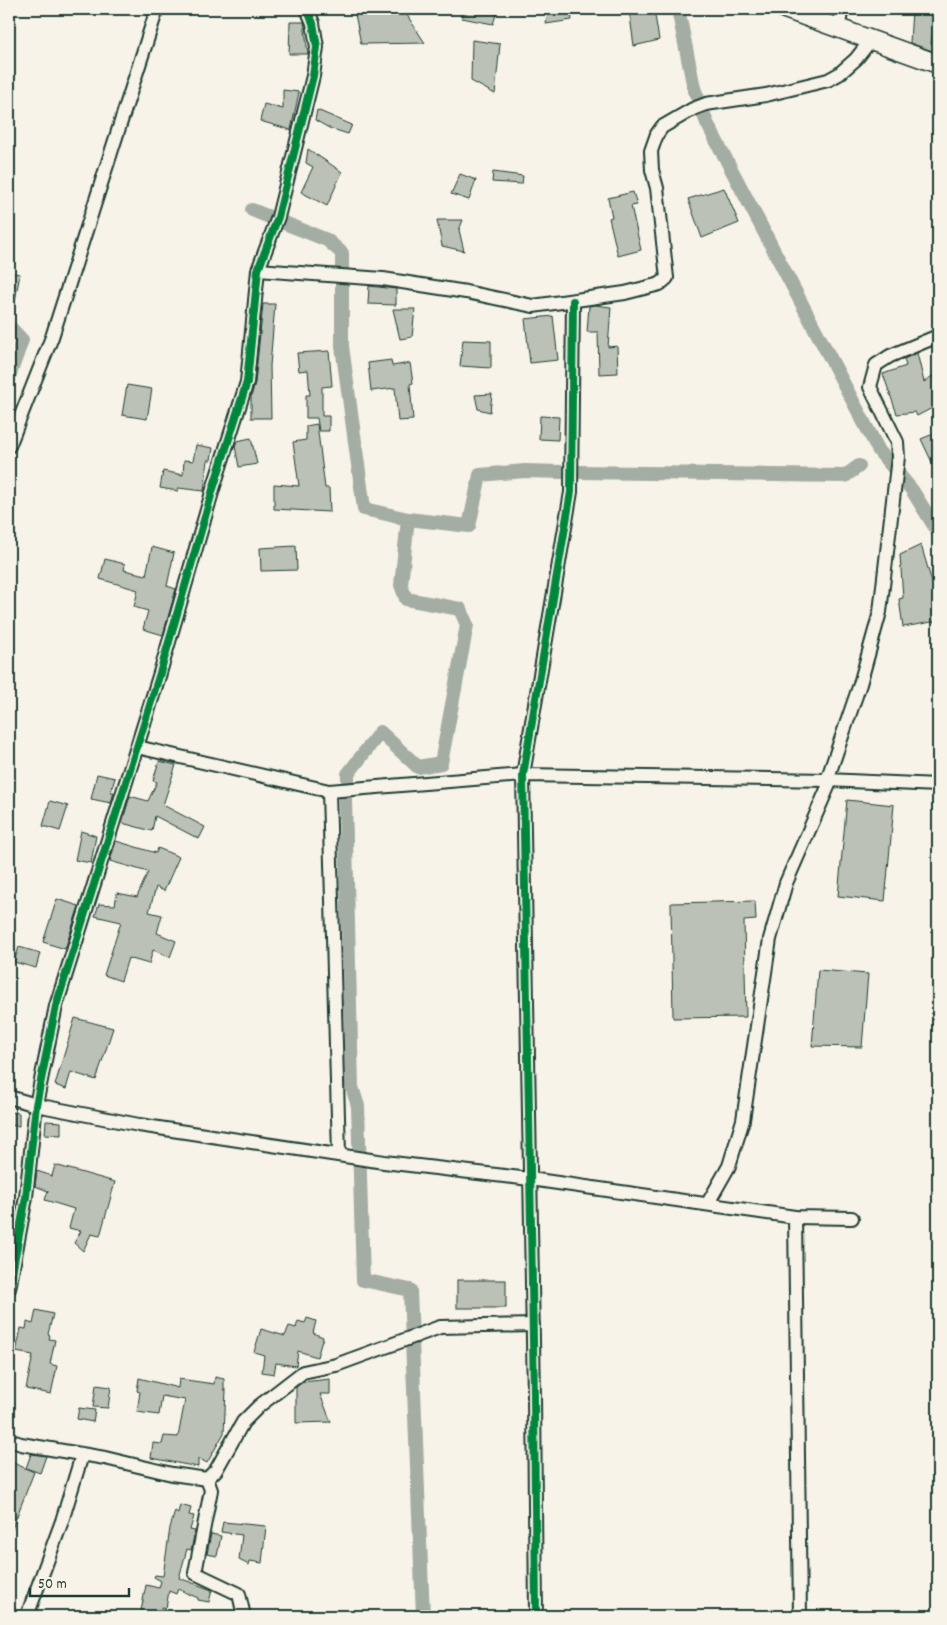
<svg xmlns="http://www.w3.org/2000/svg" width="947" height="1625" font-family="Dekko,sans-serif">
<style>
.lines{fill:none;stroke-linecap:round;stroke-linejoin:round}
.canal{stroke:#a4ada3;stroke-width:14}
.building{fill:#bbc1b6;stroke:#1f3d34}
.minor-casing{stroke:#1f3d34;stroke-width:16}
.secondary-casing{stroke:#1f3d34;stroke-width:21}
.minor{stroke:#f7f3e8;stroke-width:12}
.secondary{stroke:#f7f3e8;stroke-width:18}
.cycleway-casing{stroke:#f7f3e8;stroke-width:11}
.cycleway{stroke:#00873e;stroke-width:8}
</style>
<rect width="100%" height="100%" fill="#f7f3e8"/>
<filter id="ink" filterUnits="userSpaceOnUse"><feTurbulence type="fractalNoise" baseFrequency=".02" numOctaves="2"/><feDisplacementMap in="SourceGraphic" scale="10" xChannelSelector="R" yChannelSelector="G"/><feConvolveMatrix kernelMatrix="1 2 1 2 8 2 1 2 1" color-interpolation-filters="sRGB"/></filter>
<g filter="url(#ink)">
<g class="lines">
<g class="canal">
<path d="M678,9l16,79 13,35 172,328 33,39 26,42"/>
<path d="M252,210l75,30 15,13v93l22,163 44,10 61,7 11,-51 45,-4 37,1"/>
<path d="M9,326l13,14 -13,37"/>
<path d="M579,472l266,4 14,-10"/>
<path d="M348,782v-8l32,-42 38,35 23,-4 26,-138 -7,-16 -54,-10 -5,-14 7,-66"/>
<path d="M345,799l7,288 6,19 5,174 47,10 13,326"/>
</g>
</g>
<g class="building">
<path d="M373,9h30l22,34 -64,1 -6,-30z"/>
<path d="M463,9h35l-5,15 -31,-6z"/>
<path d="M549,9h21l2,11 -26,4z"/>
<path d="M629,9h25l5,31 -25,6z"/>
<path d="M912,9h23l-4,35 7,1v8l-28,-10z"/>
<path d="M290,22h14l4,32h-19z"/>
<path d="M472,40l28,4 -5,50 -24,-13z"/>
<path d="M283,90l16,2 -8,38 -31,-9 4,-17 19,5z"/>
<path d="M317,110l35,15 -4,9 -19,-6 -14,-8z"/>
<path d="M308,149l34,23 -15,34 -26,-14 12,-25 -7,-4z"/>
<path d="M493,172l30,4 -1,8 -30,-2z"/>
<path d="M460,174l16,6 -7,20 -18,-6z"/>
<path d="M724,188l15,35 -37,15 -14,-39z"/>
<path d="M633,192l4,13 -6,1 10,44 -23,6 -9,-38 3,-1 -4,-19z"/>
<path d="M437,220h26l-4,10 5,21 -22,-5z"/>
<path d="M9,272l11,2 -6,32h-5z"/>
<path d="M369,286l27,3v16l-28,-1z"/>
<path d="M263,304h12l-5,62 1,52h-20v-21l4,-14z"/>
<path d="M595,305l16,2 -3,40 9,-1 1,27 -19,1 -1,-42h-11l2,-26z"/>
<path d="M393,309h22l-3,28 -12,2z"/>
<path d="M553,316l5,44 -28,3 -5,-44z"/>
<path d="M463,340l28,1v27l-31,-2z"/>
<path d="M329,351l3,35 -10,1v29h7v15h-10l-2,-13h-11v-23h4l-2,-25 -9,1 -2,-18z"/>
<path d="M917,353l7,29 14,-10v33l-21,11 -2,-4 -18,2 -14,-40 23,-8 -2,-7z"/>
<path d="M391,360l1,6 18,-3 3,20 -3,1 3,36 -15,1 -3,-33 -24,3 -3,-28z"/>
<path d="M127,385l25,4 -5,30 -25,-4z"/>
<path d="M492,394l-2,18 -12,-3 -3,-14z"/>
<path d="M540,416l19,1 -1,23 -19,-1z"/>
<path d="M317,424l8,64h4l1,24 -56,-3v-25l25,2 -6,-44 13,-2v-14z"/>
<path d="M938,432v43l-17,-36z"/>
<path d="M251,438l6,26 -18,3 -4,-21 2,-5z"/>
<path d="M196,445l17,3 -2,12h-3l-4,31 -26,-3v3l-18,-3 3,-17 20,4 1,-15 9,1z"/>
<path d="M921,545l13,44h3l1,32 -35,6 -4,-28 4,-1 -3,-43z"/>
<path d="M296,546l1,24 -36,1 -1,-23z"/>
<path d="M152,547l22,6 -7,33 9,3 -13,46 -20,-6 5,-18 -14,-4 4,-17 -38,-11 5,-20 20,5 -1,6 22,5z"/>
<path d="M159,761l17,4 -13,40 42,22 -6,12 -44,-23 -3,15 -30,-8 8,-27 18,5 9,-19 -4,-1z"/>
<path d="M97,774l18,4 -4,14h3l-3,11 -20,-4z"/>
<path d="M847,800l47,5 -9,96 -47,-5z"/>
<path d="M50,801l18,5 -8,25 -17,-5z"/>
<path d="M81,831l15,5 -5,27 -16,-3z"/>
<path d="M116,841l40,12 2,-5 21,9 -15,34 -8,-4 -7,25 13,3 -5,18 19,8 -6,16 -17,-7 -4,14 -21,-6 -7,23 -17,-6 17,-53 -26,-6 4,-12 16,1 2,-12 20,4 11,-25 -38,-11z"/>
<path d="M57,899l22,7 -14,43 -22,-7z"/>
<path d="M755,901l1,19 -12,1 2,96 -73,1 -2,-115z"/>
<path d="M19,947l21,6 -4,15 -22,-6z"/>
<path d="M818,970l50,4 -6,73 -50,-1z"/>
<path d="M75,1018l38,10 -17,52 -25,-8 -5,17 -11,-4z"/>
<path d="M9,1112l10,1v13l-10,-1z"/>
<path d="M46,1121l15,1v13l-16,-1z"/>
<path d="M55,1165l60,17 -15,54 -9,-2 -8,17 -9,-8 7,-12 -12,-3 5,-19 -29,-9 3,-9 -13,-5 2,-15 15,5z"/>
<rect x="457" y="1280" width="49" height="28"/>
<path d="M36,1310l17,4 -5,20 2,1 -1,4 6,1 -5,24 7,2 -6,28 -25,-5 7,-34 -17,-3 5,-24 5,1 1,-7 6,2z"/>
<path d="M307,1318l9,3 -3,12 10,4 -6,20 -19,-6 -2,15 -20,-3 -2,11 -12,-2 2,-17 -10,-3 7,-23 24,7 4,-10 7,2 2,-7 7,2z"/>
<path d="M215,1377l9,2v11h2l-2,43 -17,30 -9,-5v9l-47,-9 2,-15 9,1 2,-8 14,1 7,-37 -23,-4 -3,19 -22,-3 3,-20 -3,-1 2,-13 39,10 1,-9 35,5z"/>
<path d="M330,1379v15h-10l11,28 -35,1v-36l7,-5z"/>
<path d="M96,1385l15,2 -3,21 -15,-1z"/>
<path d="M79,1408l16,2 -2,12 -16,-3z"/>
<path d="M31,1454l15,2 -6,17 -14,-5z"/>
<path d="M9,1461l25,11 -24,62h-1z"/>
<path d="M180,1505l11,3 -2,7 5,1 -4,14 5,1 -4,19 -4,-1 -8,29 33,12 -3,12 -11,-2v-2l-20,-9 -2,5 -7,-3 -3,17 -4,-1 -2,9h-20l6,-31 13,3 2,-7 -7,-4 1,-2 8,1 7,-48 5,-17 3,2z"/>
<path d="M223,1522l43,4 -4,37 -12,-2 -1,4 -10,-5 3,-25 -21,-3z"/>
<path d="M211,1534l10,2 -4,20 -10,-2z"/>
</g>
<g class="lines">
<g class="minor-casing">
<g id="minor">
<path d="M838,28l4,-19"/>
<path d="M258,270l125,9 83,13 67,14 92,-13 35,-9 7,-6 -10,-90 -5,-18 -1,-19 6,-17 5,-7 31,-18 13,-5 60,-9 62,-15 11,-6 17,-15 14,-18"/>
<path d="M9,446l43,-109 105,-328"/>
<path d="M137,747l192,44 194,-16 304,5 111,5"/>
<path d="M827,780l33,-96 20,-72 18,-155 -1,-15 -27,-55 6,-22 14,-9 48,-20"/>
<path d="M329,791l10,363"/>
<path d="M9,1097l27,8 103,20 245,37 146,17 265,38 57,1"/>
<path d="M708,1203l21,-37 14,-46 27,-181 16,-56 45,-103"/>
<path d="M795,1217l5,399"/>
<path d="M9,1289l17,-92 10,-92 20,-99 104,-333 53,-184 34,-107 11,-112 20,-53 35,-141 4,-29 -4,-24 -6,-14"/>
<path d="M9,1440l12,4 84,14 67,16 35,5"/>
<path d="M207,1479l9,-9 27,-48 16,-16 44,-34 33,-7 104,-38 93,-2"/>
<path d="M207,1479l4,11 -16,83 44,21 5,22"/>
<path d="M27,1616l35,-95 20,-66"/>
<path d="M536,1616l-2,-220 -11,-621 48,-283 2,-191"/>
</g>
</g>
<g class="secondary-casing">
<path id="secondary" d="M785,9l153,55"/>
</g>
<use href="#minor" class="minor"/>
<use href="#secondary" class="secondary"/>
<g class="cycleway-casing">
<g id="cycleway">
<path d="M9,1289l17,-92 10,-92 20,-99 104,-333 53,-184 34,-107 11,-112 20,-53 35,-141 4,-29 -4,-24 -6,-14"/>
<path d="M536,1616l-2,-220 -11,-621 48,-283 2,-191"/>
</g>
</g>
<use href="#cycleway" class="cycleway"/>
</g>
</g>
<rect width="947" height="1625" fill="none" stroke="#f7f3e8" stroke-width="30"/>
<rect x="15" y="15" width="917" height="1595" fill="none" stroke="#1f3d34" stroke-width="2" filter="url(#ink)"/>
<path d="M30 1588v8h99v-8" fill="none" stroke="#1f3d34" stroke-width="2.5"/>
<text x="38" y="1588" font-size="15" fill="#1f3d34" stroke="#f7f3e8" stroke-width="4" paint-order="stroke">50 m</text>
</svg>
